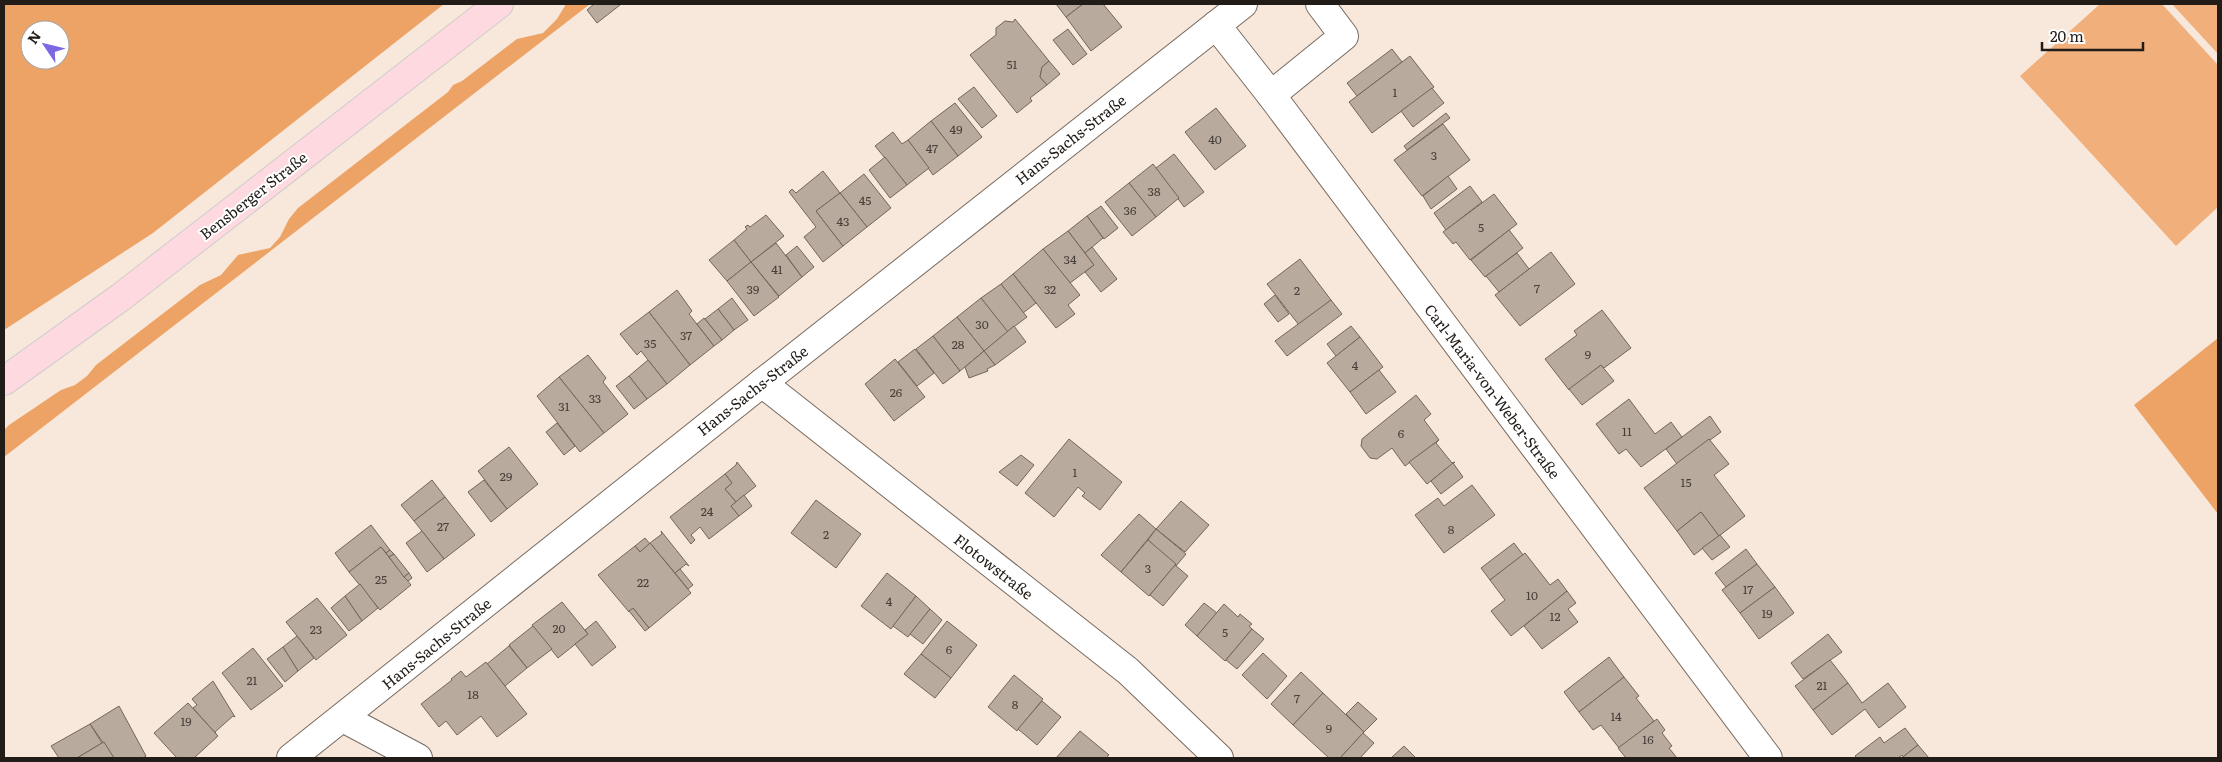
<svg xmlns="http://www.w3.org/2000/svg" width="2222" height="762" font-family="Literata,serif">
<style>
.green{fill:#f0af7b}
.forest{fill:#eda366;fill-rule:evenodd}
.building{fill:#b9aa9e;stroke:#73655a}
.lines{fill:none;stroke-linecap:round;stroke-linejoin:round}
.minor-casing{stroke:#786a5f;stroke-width:30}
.major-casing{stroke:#cecdcc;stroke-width:30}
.minor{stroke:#fff;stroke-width:28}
.major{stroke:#ffd9e0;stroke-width:28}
.labels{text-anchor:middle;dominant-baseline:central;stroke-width:4;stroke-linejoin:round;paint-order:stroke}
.number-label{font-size:12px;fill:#48403a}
.street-label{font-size:15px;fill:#221c18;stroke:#fff}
</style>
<rect width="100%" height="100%" fill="#f8e8dc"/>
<g class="green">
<path d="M2100,4h62l56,61v142l-42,39 -156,-170z"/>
<path d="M2172,4h46v50z"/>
</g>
<g class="forest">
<path d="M4,4h440l-291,229 -149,97zM30,30h30v30h-30z"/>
<path d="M566,4h24l-586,453v-27l5,-5 52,-35 14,-5 12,-9 9,-11 104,-80 21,-10 17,-20 32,-7 10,-11 9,-18 9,-11 150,-116 5,-7 9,-4 55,-42 26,-6 14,-14z"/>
<path d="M2218,338v176l-84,-109z"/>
</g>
<g class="building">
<path d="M594,4h25l1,1 -23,18 -10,-13z"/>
<path d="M1056,4h27l-17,13z"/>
<path d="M1083,4h20l19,23 -31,24 -25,-34z"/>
<path d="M1015,19l34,42 -7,6 -2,10 7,8 -17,13 2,3 -15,12 -47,-58 26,-20v-7l9,-7 8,1z"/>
<path d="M1068,29l19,25 -14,11 -20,-25z"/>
<path d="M1392,49l10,13 -45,34 -10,-13z"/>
<path d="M1410,56l24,31 -62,46 -23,-31z"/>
<path d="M1049,61l11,13 -13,11 -7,-8 2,-10z"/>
<path d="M974,87l23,29 -15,12 -24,-29z"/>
<path d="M1432,88l12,15 -31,24 -12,-16z"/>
<path d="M955,103l27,34 -24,19 -27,-35z"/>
<path d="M1216,108l30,38 -31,24 -30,-38z"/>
<path d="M1446,113l4,5 -43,32 -3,-4z"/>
<path d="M931,121l27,35 -25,19 -25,-35z"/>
<path d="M1443,124l27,36 -48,36 -28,-36z"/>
<path d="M893,132l9,12 6,-4 21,28 -22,17 -32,-39z"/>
<path d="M1174,154l30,38 -20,15 -28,-39z"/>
<path d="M885,157l22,28 -17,13 -21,-28z"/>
<path d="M1153,164l26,34 -23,19 -27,-34z"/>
<path d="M823,171l17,22 -24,18 27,35 -20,16 -19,-25 12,-10 -27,-35 3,-3 4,4z"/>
<path d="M864,174l27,34 -24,19 -27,-34z"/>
<path d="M1448,176l9,13 -26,20 -8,-13z"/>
<path d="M1129,183l27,34 -24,19 -27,-34z"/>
<path d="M1470,186l12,16 -36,28 -12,-17z"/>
<path d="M840,193l27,34 -24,19 -27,-35z"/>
<path d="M1494,194l23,30 -47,36 -14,-18 -3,2 -10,-12z"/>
<path d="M1101,206l17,22 -14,11 -17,-23z"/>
<path d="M766,215l18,21 -33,26 -17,-22 13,-11 -2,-2 3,-2 2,2z"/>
<path d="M1087,216l16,22 -18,15 -17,-22z"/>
<path d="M1509,230l14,18 -38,29 -14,-17z"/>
<path d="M1068,231l26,34 -24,18 -27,-34z"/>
<path d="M734,240l17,22 -24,19 -18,-21z"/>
<path d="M776,243l26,34 -23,19 -28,-34z"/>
<path d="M797,246l17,21 -12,10 -16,-22z"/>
<path d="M1092,247l25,32 -16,13 -16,-20 9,-7 -9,-12z"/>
<path d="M1043,249l37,46 -12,10 7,9 -19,14 -43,-54z"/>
<path d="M1551,252l24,32 -55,42 -25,-31z"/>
<path d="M1517,253l12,16 -30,23 -13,-16z"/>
<path d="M1300,259l31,41 -32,25 -32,-41z"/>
<path d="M751,262l28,35 -25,19 -27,-35z"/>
<path d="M1013,274l23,29 -13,10 -22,-29z"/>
<path d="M1001,284l26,33 -20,15 -26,-34z"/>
<path d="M677,290l15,21 -3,3 25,32 -24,19 -41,-53z"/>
<path d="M1275,295l14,19 -11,8 -14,-18z"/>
<path d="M732,298l16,22 -14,10 -16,-21z"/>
<path d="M981,298l27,34 -24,19 -27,-34z"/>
<path d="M1331,300l11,14 -55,42 -12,-15z"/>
<path d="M718,309l16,21 -12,10 -17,-21z"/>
<path d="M1602,310l29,38 -27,20 -3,-3 -32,25 -24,-31 32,-24 -3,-4z"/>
<path d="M649,312l41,53 -23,19 -26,-33 -4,4 -17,-21z"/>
<path d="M957,317l27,34 -24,20 -27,-35z"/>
<path d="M704,318l18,22 -8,6 -17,-22z"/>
<path d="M1014,326l12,16 -31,23 -11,-14z"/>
<path d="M1351,326l9,11 -24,19 -9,-12z"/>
<path d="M933,336l27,35 -17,13 -27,-35z"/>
<path d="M1360,337l23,30 -33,25 -23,-29z"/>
<path d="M915,349l19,24 -17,13 -19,-24z"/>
<path d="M984,351l11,14 -8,4 1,2 -19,7 -4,-11z"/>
<path d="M588,355l18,23 -3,4 25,32 -24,19 -45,-56z"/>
<path d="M895,359l30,38 -31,24 -29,-37z"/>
<path d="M648,360l19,24 -20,15 -18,-23z"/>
<path d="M1601,365l13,16 -32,24 -13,-16z"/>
<path d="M1379,370l17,22 -30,22 -16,-22z"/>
<path d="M629,376l18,23 -13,10 -18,-23z"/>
<path d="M559,377l45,56 -24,19 -43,-56z"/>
<path d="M1416,395l15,19 -7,6 15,20 -34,26 -13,-18 -15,11 -7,-1 -9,-12 1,-7z"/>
<path d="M1629,399l26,35 16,-12 11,15 -41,30 -15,-18 -7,5 -23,-30z"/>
<path d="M1710,416l11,16 -44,32 -11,-15z"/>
<path d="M557,423l18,23 -11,9 -18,-23z"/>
<path d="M1069,439l53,43 -22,28 -18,-14 3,-3 -7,-6 -24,30 -29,-24z"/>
<path d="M1709,439l20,25 -15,11 31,41 -26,20 -18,-24 -24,19 -33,-43z"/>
<path d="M1439,440l-3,3 16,20 3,-1 -28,22 -18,-22z"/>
<path d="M509,447l29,37 -31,25 -29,-38z"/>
<path d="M1021,455l13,10 -17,21 -18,-14z"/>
<path d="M737,462l19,24 -20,16 -11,-13 7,-6 -7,-9 11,-9z"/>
<path d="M1453,463l10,14 -22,17 -10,-13z"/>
<path d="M725,474l7,9 -7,6 11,13 -5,4 8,10 -30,23 -9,-12 -9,8 4,5 -4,4 -21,-27z"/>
<path d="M432,480l13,17 -31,24 -13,-16z"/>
<path d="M484,480l23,29 -16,13 -23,-30z"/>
<path d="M1472,485l23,30 -51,38 -29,-38 23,-17 6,8z"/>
<path d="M744,495l8,11 -13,10 -8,-10z"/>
<path d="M445,497l30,38 -31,24 -30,-38z"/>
<path d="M816,500l45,34 -25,34 -45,-35z"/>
<path d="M1181,501l28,24 -24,27 -29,-23z"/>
<path d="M1701,512l18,24 -25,19 -17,-24z"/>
<path d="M1139,514l17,15 -35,43 -20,-17z"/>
<path d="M371,525l19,25 -4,3 -5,-6 -32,25 -14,-19z"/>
<path d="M1156,529l30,25 -10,12 -28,-26z"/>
<path d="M422,531l22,28 -17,13 -21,-29z"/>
<path d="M661,531l28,35 -3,-2 -11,9 -25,-30 12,-9z"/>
<path d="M1720,535l10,12 -18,13 -10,-12z"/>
<path d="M645,538l5,6 -10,8 -5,-6z"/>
<path d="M1148,540l28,24 -27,32 -28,-24z"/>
<path d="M650,543l41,50 -42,35 -16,-20 -4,4 -31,-37 37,-29 5,6z"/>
<path d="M1514,543l9,12 -33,25 -9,-12z"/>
<path d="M381,547l30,38 -31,25 -31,-38z"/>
<path d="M1746,549l11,15 -31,23 -11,-14z"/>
<path d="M390,550l4,4 -5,3 -3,-4z"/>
<path d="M1525,553l25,32 8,-6 9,12 -56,45 -20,-25 14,-11 -15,-20z"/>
<path d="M394,554l15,19 -5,4 -15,-20z"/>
<path d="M1757,564l18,23 -35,26 -18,-23z"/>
<path d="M1175,565l13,11 -25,30 -13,-11z"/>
<path d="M680,569l13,16 -5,4 -13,-16z"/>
<path d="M409,573l3,5 -4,3 -4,-4z"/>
<path d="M887,573l29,23 -25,33 -30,-23z"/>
<path d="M360,584l18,24 -16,13 -17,-25z"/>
<path d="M1775,587l19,26 -35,26 -19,-26z"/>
<path d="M1567,591l9,12 -8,6 10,13 -36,27 -18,-23z"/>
<path d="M345,596l17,25 -13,10 -18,-23z"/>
<path d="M916,596l14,13 -22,28 -15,-11z"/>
<path d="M317,598l30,37 -31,25 -30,-38z"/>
<path d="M562,602l26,32 -30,24 -26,-33z"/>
<path d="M1204,603l13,10 -20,23 -12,-11z"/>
<path d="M1224,604l14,13 2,-3 12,10 -3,2 3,3 -27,32 -28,-25z"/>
<path d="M633,608l16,20 -4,3 -16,-20z"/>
<path d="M930,609l12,11 -19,24 -13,-10z"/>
<path d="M596,621l20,26 -24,19 -17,-22 13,-10 -3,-4z"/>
<path d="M947,621l30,24 -26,33 -30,-24z"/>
<path d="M533,626l19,23 -25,19 -18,-23z"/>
<path d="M1252,629l12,10 -27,30 -11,-9z"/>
<path d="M1828,634l14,18 -39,27 -12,-16z"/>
<path d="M297,636l17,22 -16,13 -15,-24z"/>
<path d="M509,646l18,22 -22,18 -18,-22z"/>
<path d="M283,647l15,24 -13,11 -18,-23z"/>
<path d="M253,648l30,38 -32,24 -29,-37z"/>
<path d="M1263,653l24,23 -20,23 -25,-24z"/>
<path d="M921,654l30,24 -16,20 -31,-24z"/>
<path d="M1609,657l15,20 -45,35 -15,-20z"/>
<path d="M1830,660l18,23 -35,27 -18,-24z"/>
<path d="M486,662l41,52 -30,23 -16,-21 -24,19 -11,-14 -7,6 -18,-23 31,-24 -1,-1 10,-8 5,6z"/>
<path d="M1301,672l22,21 -30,32 -22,-21z"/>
<path d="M1014,675l29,24 -26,32 -29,-24z"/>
<path d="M1624,677l15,19 -3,2 18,23 -35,27 -18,-23 -8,5 -14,-18z"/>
<path d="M213,681l22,36 -2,-1 -18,16 1,2 -23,-26 4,-3 -5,-6z"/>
<path d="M1848,683l14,20 26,-20 18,24 -27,21 -14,-19 -33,26 -19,-25z"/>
<path d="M1323,693l41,39 -24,26h-11l-36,-33z"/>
<path d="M1042,701l19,16 -24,28 -19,-16z"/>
<path d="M1358,702l19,17 -13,13 -18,-18z"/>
<path d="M188,703l30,33 -24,22h-17l-23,-25z"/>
<path d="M119,706l27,50 -3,2h-29l-24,-34z"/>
<path d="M1657,719l8,11 -3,3 10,13 -3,2 8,10h-51l-8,-10z"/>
<path d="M90,724l12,19 -25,15h-18l-8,-12z"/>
<path d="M1905,728l13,17 -15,12 -1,-2 -4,3h-41l-2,-2 25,-19 4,6z"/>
<path d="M1080,731l29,24 -3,3h-50z"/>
<path d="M1363,733l11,10 -14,15h-20z"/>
<path d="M104,742l10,16h-37l25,-15z"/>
<path d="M1918,745l11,13h-25l-1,-1z"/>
<path d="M1404,746l12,12h-25z"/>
</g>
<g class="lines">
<g class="minor-casing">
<g id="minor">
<path d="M1216,25l55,70 497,663"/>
<path d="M1271,95l73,-59 -24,-32"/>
<path d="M762,383l366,288 91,87"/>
<path d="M343,718l75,40"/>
<path d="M291,758l471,-375 481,-379"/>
</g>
</g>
<g class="major-casing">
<path id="major" d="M4,381l117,-84 378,-293"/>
</g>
<use href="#minor" class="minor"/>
<use href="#major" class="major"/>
</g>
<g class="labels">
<g class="number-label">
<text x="1012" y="64">51</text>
<text x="1395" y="92">1</text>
<text x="956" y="129">49</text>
<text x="1215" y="139">40</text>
<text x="932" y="148">47</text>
<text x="1434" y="155">3</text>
<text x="1154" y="191">38</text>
<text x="865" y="200">45</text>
<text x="1130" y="210">36</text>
<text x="843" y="221">43</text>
<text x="1481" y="227">5</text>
<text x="1070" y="259">34</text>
<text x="777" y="269">41</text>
<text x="1537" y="288">7</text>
<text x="753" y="289">39</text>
<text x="1050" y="289">32</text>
<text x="1297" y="290">2</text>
<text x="982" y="324">30</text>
<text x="686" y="335">37</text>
<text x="650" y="343">35</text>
<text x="958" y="344">28</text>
<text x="1588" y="354">9</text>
<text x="1355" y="365">4</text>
<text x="896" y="392">26</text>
<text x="595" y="398">33</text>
<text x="564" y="406">31</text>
<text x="1627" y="431">11</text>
<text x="1401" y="433">6</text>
<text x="1075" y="472">1</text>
<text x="506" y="476">29</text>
<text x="1686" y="482">15</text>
<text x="707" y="511">24</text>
<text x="443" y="526">27</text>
<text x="1451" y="529">8</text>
<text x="826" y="534">2</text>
<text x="1148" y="568">3</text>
<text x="381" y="579">25</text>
<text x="643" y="582">22</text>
<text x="1748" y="589">17</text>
<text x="1532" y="595">10</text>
<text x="889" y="601">4</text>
<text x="1767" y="613">19</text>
<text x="1555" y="616">12</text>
<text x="559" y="628">20</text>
<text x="316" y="629">23</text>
<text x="1225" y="632">5</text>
<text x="949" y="649">6</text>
<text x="252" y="680">21</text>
<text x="1822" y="685">21</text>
<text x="473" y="694">18</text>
<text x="1297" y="698">7</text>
<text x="1015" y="704">8</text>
<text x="1616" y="716">14</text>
<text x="186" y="721">19</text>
<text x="1329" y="728">9</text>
<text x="1648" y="739">16</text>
</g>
<g class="street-label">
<text transform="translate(1070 139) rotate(-38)">Hans-Sachs-Straße</text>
<text transform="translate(253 195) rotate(-38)">Bensberger Straße</text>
<text transform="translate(752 390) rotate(-38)">Hans-Sachs-Straße</text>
<text transform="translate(1493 391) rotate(53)">Carl-Maria-von-Weber-Straße</text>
<text transform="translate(994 566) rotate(38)">Flotowstraße</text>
<text transform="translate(436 643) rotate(-39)">Hans-Sachs-Straße</text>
</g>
</g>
<rect width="2222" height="762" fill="none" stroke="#221c18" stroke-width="10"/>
<g transform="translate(45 45) rotate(305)"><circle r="24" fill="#ffffff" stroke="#a7a4a3"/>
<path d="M0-4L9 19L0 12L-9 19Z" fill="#7d68e3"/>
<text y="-8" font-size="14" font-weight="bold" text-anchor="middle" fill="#221c18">N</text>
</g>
<path d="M2042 42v8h101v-8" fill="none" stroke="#221c18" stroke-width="2.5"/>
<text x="2050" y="42" font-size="15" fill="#221c18" stroke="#ffffff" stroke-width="4" paint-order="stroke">20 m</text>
</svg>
